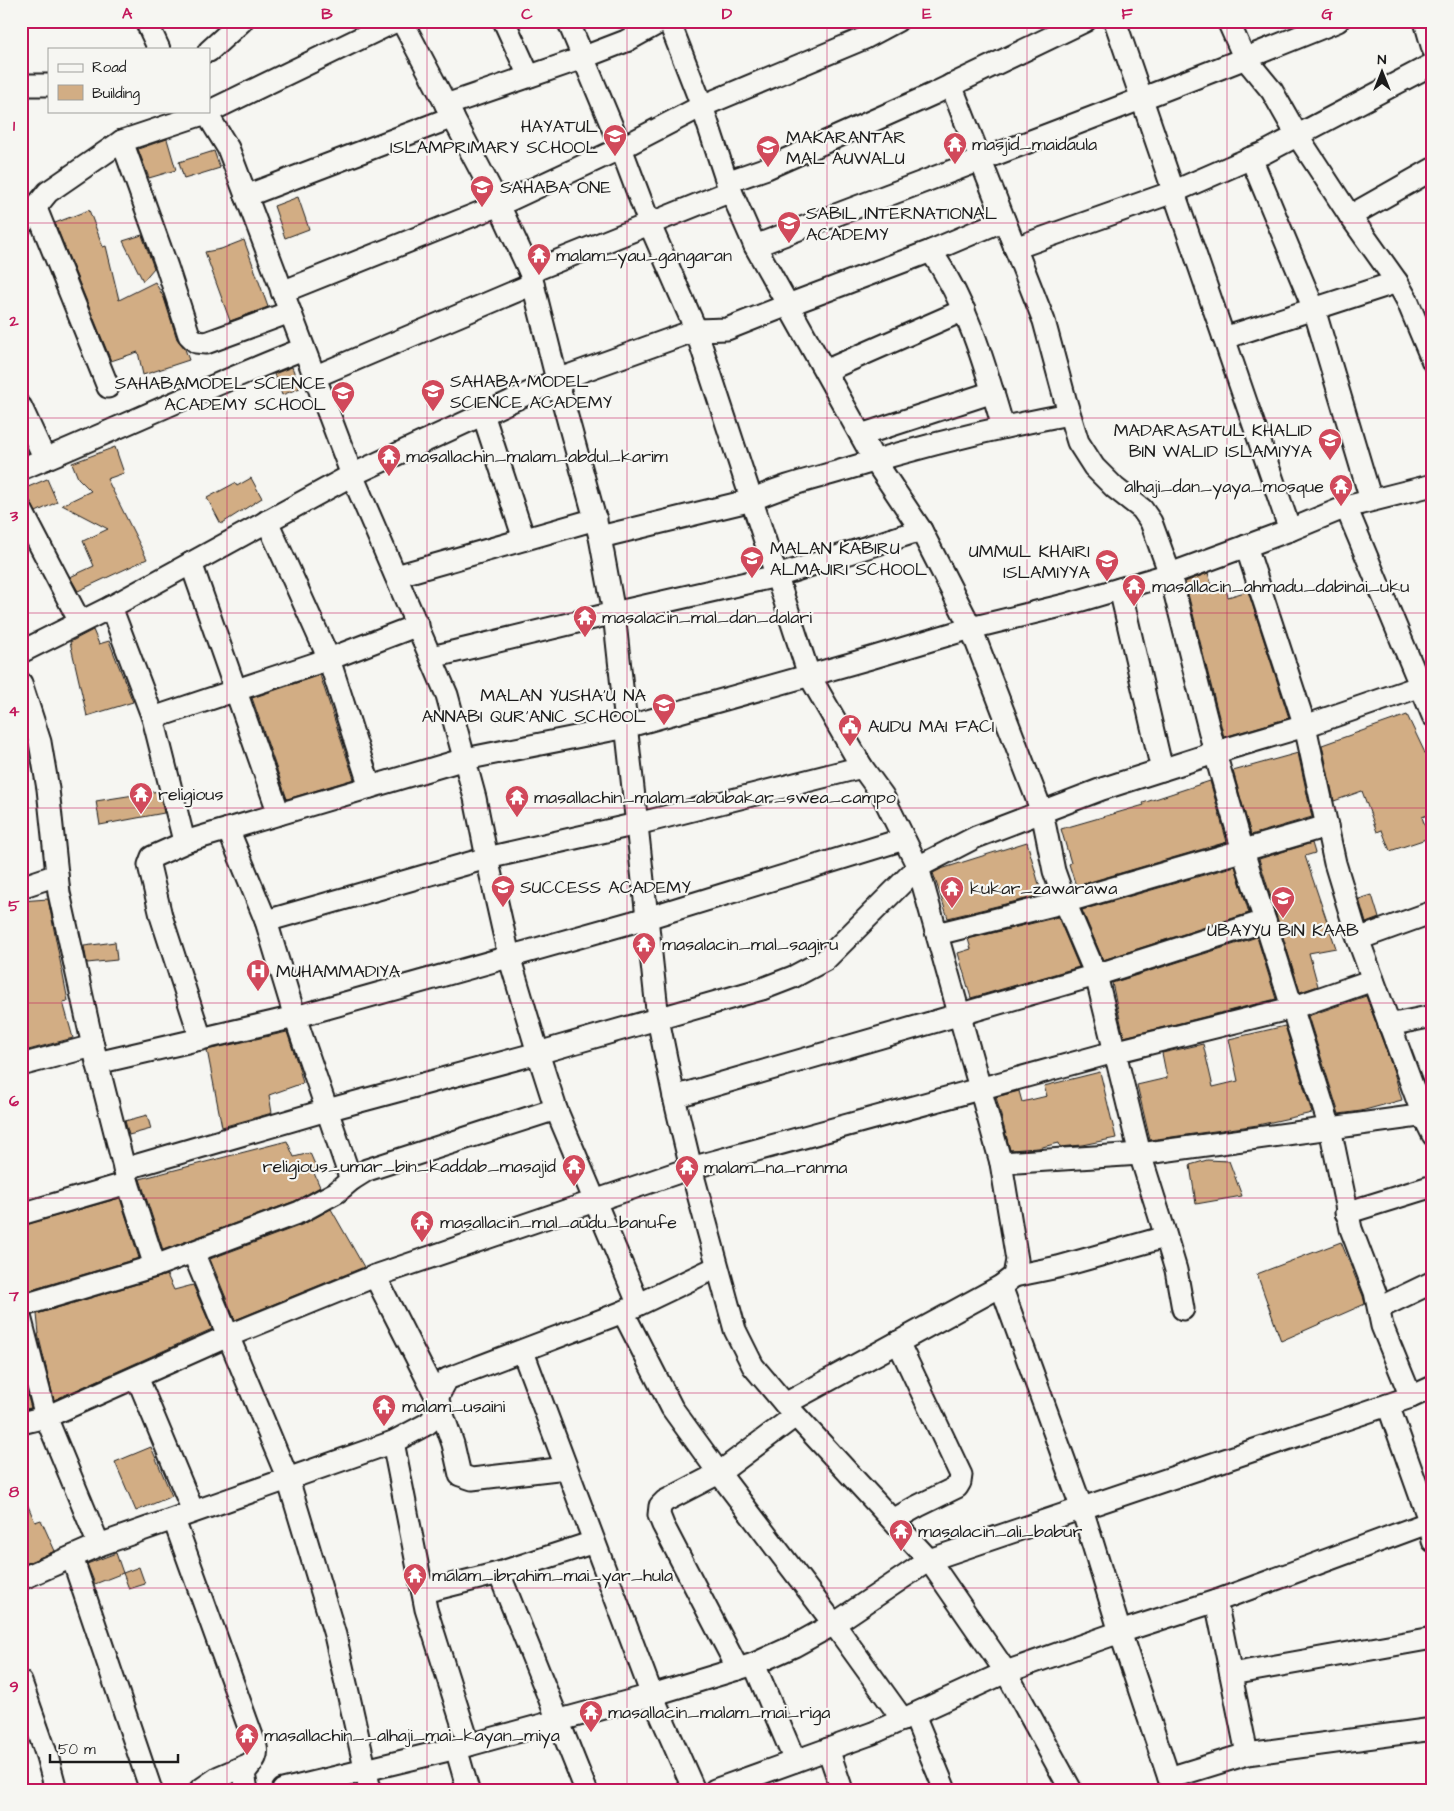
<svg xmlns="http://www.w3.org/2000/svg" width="1454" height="1811" font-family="'Architects Daughter',sans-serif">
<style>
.building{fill:#d2ad84;stroke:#1c1c1c}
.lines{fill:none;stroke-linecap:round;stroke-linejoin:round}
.minor-casing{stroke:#1c1c1c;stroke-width:25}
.minor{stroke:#f6f6f2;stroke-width:21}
.grid{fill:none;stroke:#c2185b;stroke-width:1;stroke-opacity:0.55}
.labels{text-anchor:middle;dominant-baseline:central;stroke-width:4.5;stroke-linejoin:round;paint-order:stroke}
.poi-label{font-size:18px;fill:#1c1c1c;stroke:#f6f6f2;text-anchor:start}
.neatline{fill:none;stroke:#c2185b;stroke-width:2}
.grid-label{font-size:16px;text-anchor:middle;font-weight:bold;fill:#c2185b}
</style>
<rect width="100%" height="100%" fill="#f6f6f2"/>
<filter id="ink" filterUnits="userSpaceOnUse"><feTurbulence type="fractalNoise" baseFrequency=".02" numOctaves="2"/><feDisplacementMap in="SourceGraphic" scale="10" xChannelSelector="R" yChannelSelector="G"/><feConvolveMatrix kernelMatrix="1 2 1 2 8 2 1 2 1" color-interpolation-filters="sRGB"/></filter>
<g filter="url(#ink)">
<g class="building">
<path d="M167,139l9,31 -27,8 -11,-29z"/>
<path d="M214,151l6,17 -36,11 -5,-17z"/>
<path d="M298,197l11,32 -24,9 -11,-32z"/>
<path d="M89,210l14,37 3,-1 13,54 36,-18 9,16 13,41 8,10 4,11 -46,15 -5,-23 -27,9 -56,-138z"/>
<path d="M142,235l12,33 -11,13 -20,-40z"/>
<path d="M244,240l24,67 -38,14 -25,-69 16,-3z"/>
<path d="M292,367l8,21 -18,7 -8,-21z"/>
<path d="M115,447l9,26 -17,6 40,80 -69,32 -8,-14 24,-11 -11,-25 25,-12 -46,-24 29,-14 -13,-13 -6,-15z"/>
<path d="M251,478l11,20 -41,26 -14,-26 28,-15 2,3z"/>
<path d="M47,479l10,23 -21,10 -8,-13 -7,-2v-7z"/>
<path d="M1208,573l4,13 12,-4 4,15 20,-6 41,127 -65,19 -39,-155z"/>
<path d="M93,630l6,14 10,-3 24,61 -46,14 -17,-74z"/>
<path d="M320,675l34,104 -67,20 -35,-101z"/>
<path d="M1407,715l19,40 7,-3v61l-11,4 7,21 -39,13 -8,-21 -5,2 -15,-41 -28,10 -12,-56z"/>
<path d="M1298,753l14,64 -61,18 -18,-64z"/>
<path d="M1210,781l17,61 -151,44 -7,-22 2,-1 -10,-34 83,-24 -1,-2z"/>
<path d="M159,791l5,22 -64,12 -4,-24z"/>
<path d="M1027,842l15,53 -94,23 -15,-45 8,-4z"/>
<path d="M1312,843l3,10 -10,3 31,92 -27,5 9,33 -18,6 -41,-133z"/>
<path d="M1235,866l14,47 -146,47 -21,-50z"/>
<path d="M1372,895l7,23 -13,5 -7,-24z"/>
<path d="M48,899l20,102 -5,1 10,36 -52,14v-151z"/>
<path d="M1058,917l21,50 -108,31 -13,-45 13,-4 -3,-10z"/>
<path d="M1257,937l19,62 -152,38 -12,-54z"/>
<path d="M115,942l2,18 -30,3 -3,-17z"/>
<path d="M1366,996l27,73 9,31 -41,11 -22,3 -31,-98z"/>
<path d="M1285,1026l27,87 -54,12 -108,15 -13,-55 30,-7 -5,-25 41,-9 10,43 25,-6 -9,-42z"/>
<path d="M287,1032l12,36 4,15 -34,12 3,18 -50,14 -15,-77z"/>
<path d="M1100,1072l16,66 -34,7 -22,2 -1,-4 -21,5 -28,2 -14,-53 23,-6 3,11 25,-6 -3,-10z"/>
<path d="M147,1115l4,14 -22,6 -4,-14z"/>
<path d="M287,1141l7,16 16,-4 6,14 -2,6 6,14 -25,14 -132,49 -23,-71z"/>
<path d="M1207,1160l22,1 13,35 -46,8 -6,-39z"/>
<path d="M120,1198l19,60 -118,35v-67z"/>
<path d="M331,1209l33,58 -129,53 -25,-61 94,-35z"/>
<path d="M1341,1242l22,54 2,8 -84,37 -24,-67z"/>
<path d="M167,1275l7,15 19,-5 19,44 -158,71 -16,-66h1l-2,-20z"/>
<path d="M21,1371l10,37 -10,2z"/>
<path d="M151,1447l21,49 -36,15 -21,-49z"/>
<path d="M21,1490l14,32 6,-2 14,31 -32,14 -2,-4z"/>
<path d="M116,1553l7,20 -28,11 -8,-20z"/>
<path d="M139,1567l6,17 -16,5 -6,-16z"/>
</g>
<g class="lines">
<g class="minor-casing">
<g id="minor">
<path d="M146,21l13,28"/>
<path d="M402,21l97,184 31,67 27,108 43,157 14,76 44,406 16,78 17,71 44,162 18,36 32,38 144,156 77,112 65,118"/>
<path d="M504,21l25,55"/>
<path d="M568,21l53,127 29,77 46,105 113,345 53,92 21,29 35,71 83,296 16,97 -3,16 -13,10 -216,118"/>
<path d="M669,21l33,85 25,76 28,64 120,215 46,69 50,98 71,184 12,59 11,31 31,73 44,179 24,76 -2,5 -4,4 -100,28 -44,9"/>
<path d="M1115,21l175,509 56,-23 87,-22"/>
<path d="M1228,21l16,36 28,34 25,44 53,81 47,66 10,18 26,62"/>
<path d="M1425,21l8,28"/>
<path d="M209,51l33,-30"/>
<path d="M21,85h28"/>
<path d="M951,85l93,236 21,78 13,43 16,25 21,21 27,21 9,13 19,52 45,179 28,98 87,277 21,101 24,63 7,34 29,71"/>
<path d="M446,105l128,-44 52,-20 36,-20"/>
<path d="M205,111l23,37 124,327 95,220 28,103 12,60 22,98 29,97 18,56 82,194"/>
<path d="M122,141l45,126 22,68 7,7 10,1 84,-31"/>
<path d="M727,182l40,-14 166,-74 152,-73"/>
<path d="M246,196l207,-79"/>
<path d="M35,206l73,181"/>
<path d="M1350,216l83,-47"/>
<path d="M21,225l27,-33 74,-51 84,-28 190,-92"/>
<path d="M755,246c194,-75 390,-146 583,-225"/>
<path d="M1015,248l158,-56 78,-34"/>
<path d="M931,251c37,54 54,114 72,176"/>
<path d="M530,272l201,-81"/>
<path d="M282,292l217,-87 122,-57 81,-42 163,-68 32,-17"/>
<path d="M1224,338l173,-56"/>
<path d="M825,371l139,-61"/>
<path d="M314,377l219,-93"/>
<path d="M21,407l24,52"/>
<path d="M483,414l41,125"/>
<path d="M861,435l132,-43"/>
<path d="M21,469c95,-39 187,-83 282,-120"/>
<path d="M1371,500l-57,-191 -63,-151 13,-5 169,-89"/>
<path d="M1346,507l87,209"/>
<path d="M21,509l59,113"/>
<path d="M267,521l62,138 41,128"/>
<path d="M600,537l152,-37c31,-15 65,-22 98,-32 72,-22 145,-40 219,-54"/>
<path d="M1246,546l59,180 30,137 23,76 65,176 10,20"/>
<path d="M191,563l88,251"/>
<path d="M396,576l200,-57"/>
<path d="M1120,589l42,181"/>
<path d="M111,607l42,111 30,119 5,4 277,-82 161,-32 245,-69 100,-30 94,-23 105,-31 120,-44"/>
<path d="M21,652l90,-45 241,-132 205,-95 139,-50 31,-1 61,-24 143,-54 73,-31"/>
<path d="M432,657l182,-44 163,-37 144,-46"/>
<path d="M21,683l19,59 8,47 11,104 34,153 35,137 27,83"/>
<path d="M153,718l176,-59 89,-34"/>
<path d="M228,829l38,92 29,96 56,163"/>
<path d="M188,841l-36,16 -3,8 12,51 40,123"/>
<path d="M21,887l36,-12"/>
<path d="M266,921l221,-63 150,-34 225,-57"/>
<path d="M937,934l128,-32 262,-76"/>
<path d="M1358,939l75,-27"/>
<path d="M1389,1025l44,-9"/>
<path d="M97,1063l198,-46 352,-99 257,-79"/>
<path d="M21,1065l72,-19"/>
<path d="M674,1097l422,-122 169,-54"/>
<path d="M1001,1163l139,-9 293,-40"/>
<path d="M124,1169l203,-59 211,-57 224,-64 31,-12 32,-17 93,-93 58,-30 126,-48 128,-41 75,-22 128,-44"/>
<path d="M1346,1213l87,-27"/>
<path d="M21,1214l107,-31"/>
<path d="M1164,1230l12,40 7,39"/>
<path d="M193,1252l95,227 47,156 35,155"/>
<path d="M375,1276l62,122 16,46 7,31 12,4 94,-11"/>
<path d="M1001,1286l81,223 38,123 53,158"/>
<path d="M21,1306l134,-40 145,-54 37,-20 14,-12 16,-10 189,-61"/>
<path d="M1379,1308l54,-26"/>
<path d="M623,1312l49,96 47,65 115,151 69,96"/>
<path d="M21,1320l25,97 53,128"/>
<path d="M523,1352l129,343 42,95"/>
<path d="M137,1377l56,134"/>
<path d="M1388,1405l42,118 3,18"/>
<path d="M21,1423l25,-6 182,-81 147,-60 316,-108 423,-116 178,-44 81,-28"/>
<path d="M393,1442l33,167 43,136"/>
<path d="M174,1520l82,227c3,12 -7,17 -12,27l3,16"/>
<path d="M893,1520l25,-14 39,-19 3,-5 1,-7 -63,-133"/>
<path d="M72,1557l79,233"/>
<path d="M499,1573l87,217"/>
<path d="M21,1579l78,-34 294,-103 34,-18 6,-5 4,-21 10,-19 176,-67 94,-45"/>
<path d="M423,1592l76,-19 95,-31"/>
<path d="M1216,1601l31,153"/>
<path d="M754,1664l41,97"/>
<path d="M738,1669l-75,-144 -4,-10 1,-9 5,-5 54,-28 76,-57"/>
<path d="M1231,1674l202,-36"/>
<path d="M21,1682l26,74 9,34"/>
<path d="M914,1715l31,75"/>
<path d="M456,1748l12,42"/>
<path d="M828,1749l14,41"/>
<path d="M1169,1778l78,-24 186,-25"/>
<path d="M200,1790l19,-13 33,-14"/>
<path d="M283,1790l186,-45 183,-50 102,-31 40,-18 40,-22 95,-64 482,-163 22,-10"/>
<path d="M715,1790l158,-57 133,-61 114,-40 96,-31 217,-80"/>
</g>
</g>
<use href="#minor" class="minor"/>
</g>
</g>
<path class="grid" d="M227,21v1769M427,21v1769M627,21v1769M827,21v1769M1027,21v1769M1227,21v1769M21,223h1412M21,418h1412M21,613h1412M21,808h1412M21,1003h1412M21,1198h1412M21,1393h1412M21,1588h1412"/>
<defs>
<g id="school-pin" transform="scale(1.25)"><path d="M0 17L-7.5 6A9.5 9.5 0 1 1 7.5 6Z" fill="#d1495b" stroke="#f6f6f2"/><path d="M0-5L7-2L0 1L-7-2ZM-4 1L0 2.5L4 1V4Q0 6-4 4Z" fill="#fff"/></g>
<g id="temple-pin" transform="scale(1.25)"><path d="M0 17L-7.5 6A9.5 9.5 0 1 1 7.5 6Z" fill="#d1495b" stroke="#f6f6f2"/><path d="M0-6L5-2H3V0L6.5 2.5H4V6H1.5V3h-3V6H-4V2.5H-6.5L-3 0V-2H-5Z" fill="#fff"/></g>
<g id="civic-pin" transform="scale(1.25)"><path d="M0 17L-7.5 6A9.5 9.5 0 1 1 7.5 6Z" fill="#d1495b" stroke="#f6f6f2"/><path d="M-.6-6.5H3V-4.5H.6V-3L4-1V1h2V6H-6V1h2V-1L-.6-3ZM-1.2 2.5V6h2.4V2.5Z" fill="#fff"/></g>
<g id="hospital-pin" transform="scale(1.25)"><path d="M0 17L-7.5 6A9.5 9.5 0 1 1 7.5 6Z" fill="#d1495b" stroke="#f6f6f2"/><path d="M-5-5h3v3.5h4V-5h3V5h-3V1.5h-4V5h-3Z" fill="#fff"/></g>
</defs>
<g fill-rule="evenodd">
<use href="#school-pin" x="615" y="136"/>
<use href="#temple-pin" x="955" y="144"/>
<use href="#school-pin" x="768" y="147"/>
<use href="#school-pin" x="482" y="187"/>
<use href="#school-pin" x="789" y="223"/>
<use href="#temple-pin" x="539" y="255"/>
<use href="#school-pin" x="433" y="391"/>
<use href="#school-pin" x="343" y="393"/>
<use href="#school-pin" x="1330" y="440"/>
<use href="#temple-pin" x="389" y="456"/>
<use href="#temple-pin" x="1341" y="486"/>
<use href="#school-pin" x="752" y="558"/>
<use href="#school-pin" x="1107" y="561"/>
<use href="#temple-pin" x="1134" y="586"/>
<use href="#temple-pin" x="585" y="617"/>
<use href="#school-pin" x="664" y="705"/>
<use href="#civic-pin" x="850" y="726"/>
<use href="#temple-pin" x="141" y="794"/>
<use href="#temple-pin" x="517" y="797"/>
<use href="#school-pin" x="503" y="887"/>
<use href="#temple-pin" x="952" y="888"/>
<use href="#school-pin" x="1283" y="898"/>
<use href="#temple-pin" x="644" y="944"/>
<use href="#hospital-pin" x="258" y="971"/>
<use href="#temple-pin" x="574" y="1166"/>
<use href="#temple-pin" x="687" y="1167"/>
<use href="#temple-pin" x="422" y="1222"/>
<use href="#temple-pin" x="384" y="1406"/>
<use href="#temple-pin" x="901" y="1531"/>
<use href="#temple-pin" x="415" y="1575"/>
<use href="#temple-pin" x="591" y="1712"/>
<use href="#temple-pin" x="247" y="1735"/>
</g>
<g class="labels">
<g class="poi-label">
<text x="598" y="126" text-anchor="end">HAYATUL<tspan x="598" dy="21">ISLAMPRIMARY SCHOOL</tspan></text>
<text x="786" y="137">MAKARANTAR<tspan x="786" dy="21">MAL AUWALU</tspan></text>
<text x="972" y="144">masjid_maidaula</text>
<text x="500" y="187">SAHABA ONE</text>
<text x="806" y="213">SABIL INTERNATIONAL<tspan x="806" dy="21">ACADEMY</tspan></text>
<text x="556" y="255">malam_yau_gangaran</text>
<text x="450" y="381">SAHABA MODEL<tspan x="450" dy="21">SCIENCE ACADEMY</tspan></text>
<text x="326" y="383" text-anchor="end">SAHABAMODEL SCIENCE<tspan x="326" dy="21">ACADEMY SCHOOL</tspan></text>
<text x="1312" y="430" text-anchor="end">MADARASATUL KHALID<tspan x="1312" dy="21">BIN WALID ISLAMIYYA</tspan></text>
<text x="406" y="456">masallachin_malam_abdul_karim</text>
<text x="1324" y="486" text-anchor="end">alhaji_dan_yaya_mosque</text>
<text x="770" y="548">MALAN KABIRU<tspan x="770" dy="21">ALMAJIRI SCHOOL</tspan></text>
<text x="1090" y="551" text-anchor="end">UMMUL KHAIRI<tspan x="1090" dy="21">ISLAMIYYA</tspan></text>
<text x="1152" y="586">masallacin_ahmadu_dabinai_uku</text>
<text x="602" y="617">masalacin_mal_dan_dalari</text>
<text x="646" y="695" text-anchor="end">MALAN YUSHA'U NA<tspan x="646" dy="21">ANNABI QUR'ANIC SCHOOL</tspan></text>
<text x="868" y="726">AUDU MAI FACI</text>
<text x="158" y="794">religious</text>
<text x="534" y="797">masallachin_malam_abubakar_swea_campo</text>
<text x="520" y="887">SUCCESS ACADEMY</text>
<text x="970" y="888">kukar_zawarawa</text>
<text x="1283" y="930" text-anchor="middle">UBAYYU BIN KAAB</text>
<text x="662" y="944">masalacin_mal_sagiru</text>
<text x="276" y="971">MUHAMMADIYA</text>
<text x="556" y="1166" text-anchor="end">religious_umar_bin_kaddab_masajid</text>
<text x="704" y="1167">malam_na_ranma</text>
<text x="440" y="1222">masallacin_mal_audu_banufe</text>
<text x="402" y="1406">malam_usaini</text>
<text x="918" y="1531">masalacin_ali_babur</text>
<text x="432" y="1575">malam_ibrahim_mai_yar_hula</text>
<text x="608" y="1712">masallacin_malam_mai_riga</text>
<text x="264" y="1735">masallachin__alhaji_mai_kayan_miya</text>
</g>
</g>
<rect width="1454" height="1811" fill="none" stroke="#f6f6f2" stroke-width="55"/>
<rect x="48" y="48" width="162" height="65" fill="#f6f6f2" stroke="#9f9f9c"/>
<rect x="58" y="64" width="25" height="8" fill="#f6f6f2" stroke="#9f9f9c"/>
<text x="92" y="72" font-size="15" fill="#1c1c1c">Road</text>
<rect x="58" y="85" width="25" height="15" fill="#d2ad84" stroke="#9f9f9c"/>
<text x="92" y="98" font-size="15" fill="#1c1c1c">Building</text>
<g transform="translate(1382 72)" stroke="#f6f6f2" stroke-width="4" paint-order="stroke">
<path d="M0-4L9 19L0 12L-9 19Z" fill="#1c1c1c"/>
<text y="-8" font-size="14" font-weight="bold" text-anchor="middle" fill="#1c1c1c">N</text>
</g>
<path d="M50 1754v8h128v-8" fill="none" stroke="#1c1c1c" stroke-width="2.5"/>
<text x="58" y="1754" font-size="15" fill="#1c1c1c" stroke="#f6f6f2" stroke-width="4" paint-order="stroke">50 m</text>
<rect x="28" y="28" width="1398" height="1756" class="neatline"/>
<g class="grid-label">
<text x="127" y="19">A</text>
<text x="327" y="19">B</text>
<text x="527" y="19">C</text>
<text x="727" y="19">D</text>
<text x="927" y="19">E</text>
<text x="1127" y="19">F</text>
<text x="1327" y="19">G</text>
<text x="14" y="131">1</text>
<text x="14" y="326">2</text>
<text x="14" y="521">3</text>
<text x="14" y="716">4</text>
<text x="14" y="911">5</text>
<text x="14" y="1106">6</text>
<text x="14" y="1301">7</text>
<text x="14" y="1497">8</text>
<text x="14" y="1692">9</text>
</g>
</svg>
